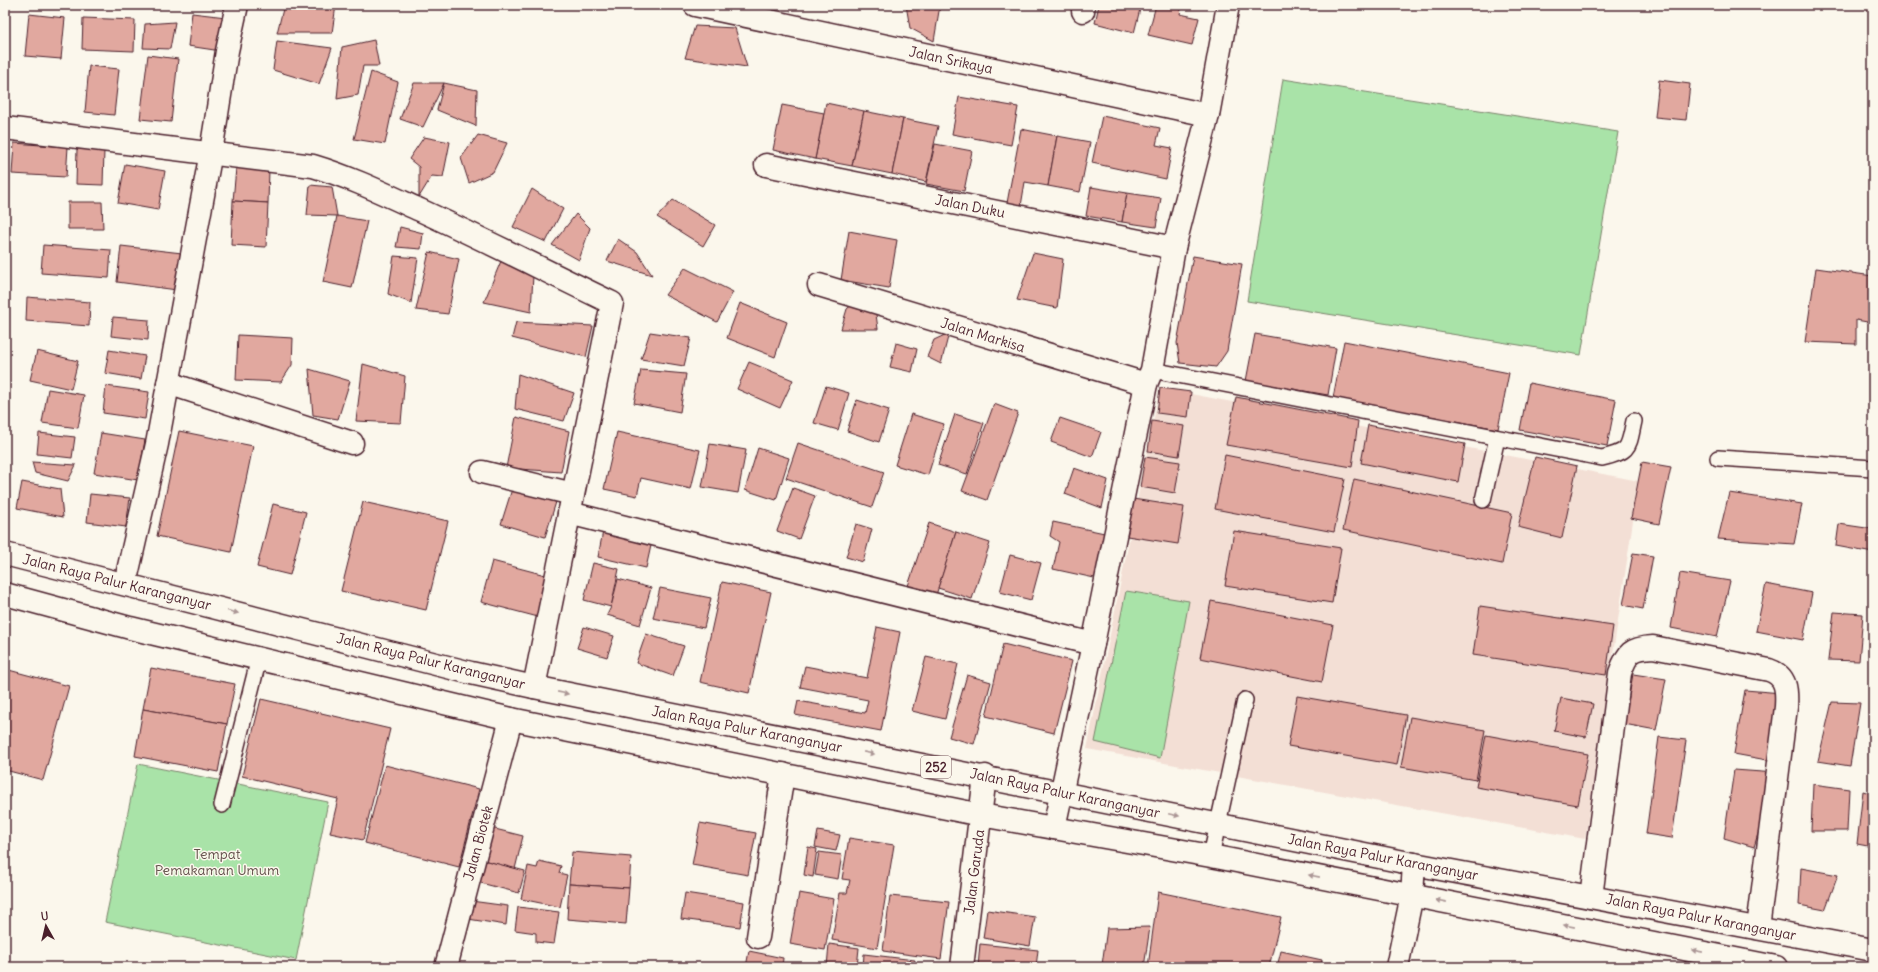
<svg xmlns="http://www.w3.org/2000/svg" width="1878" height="972" font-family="Delius,sans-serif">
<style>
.built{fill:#f3dfd5}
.green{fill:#a9e3a8;stroke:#7a816a}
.building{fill:#e1a89f;stroke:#4a1f2b}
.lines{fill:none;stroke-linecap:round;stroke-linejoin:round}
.lane-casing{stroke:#4a1f2b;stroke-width:18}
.street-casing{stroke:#4a1f2b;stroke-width:25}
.primary-casing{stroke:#4a1f2b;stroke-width:25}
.lane{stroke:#fbf7ec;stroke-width:15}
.street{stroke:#fbf7ec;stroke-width:22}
.primary{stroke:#fbf7ec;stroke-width:22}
.oneway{fill:#ab9695}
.labels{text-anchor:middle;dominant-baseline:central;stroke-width:3;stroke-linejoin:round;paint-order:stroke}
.shield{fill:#fbf7ec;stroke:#7f6065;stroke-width:1}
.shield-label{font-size:13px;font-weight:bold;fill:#4a1f2b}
.street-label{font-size:14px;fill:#4a1f2b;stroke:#fbf7ec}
.park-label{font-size:14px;fill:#62504a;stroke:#fbf7ec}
</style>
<rect width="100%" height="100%" fill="#fbf7ec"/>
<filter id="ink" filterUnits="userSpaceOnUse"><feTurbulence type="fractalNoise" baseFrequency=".025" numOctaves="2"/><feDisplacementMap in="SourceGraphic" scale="8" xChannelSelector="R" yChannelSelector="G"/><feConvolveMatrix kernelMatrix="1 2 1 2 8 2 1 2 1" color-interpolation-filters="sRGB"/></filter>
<g filter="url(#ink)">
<path class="built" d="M1160,388l479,93 -54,358 -498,-90z"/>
<g class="green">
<path d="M1283,79l335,53 -37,223 -334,-54z"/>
<path d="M1126,591l63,10 -29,157 -65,-16z"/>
<path d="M138,764l190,38 -32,158 -191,-38z"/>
</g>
<g class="building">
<path d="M284,5h52l-4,28h-55z"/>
<path d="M906,5h34l-6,36 -24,-13z"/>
<path d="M1099,5h42l-7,28 -39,-10z"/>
<path d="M1156,5h26l-2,9 19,4 -7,27 -44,-10z"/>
<path d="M192,13l34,4 -5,34 -33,-5z"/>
<path d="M29,14l36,4 -4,41 -36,-3z"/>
<path d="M83,18l52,2 -1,31 -52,-2z"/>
<path d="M175,22l-5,27 -27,-1 2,-24z"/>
<path d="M695,26l40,2 12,39 -62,-9z"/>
<path d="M374,40l5,26h-16l-5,29 -21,4 5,-52z"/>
<path d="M277,41l55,7 -13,36 -46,-14z"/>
<path d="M148,55l30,4 -7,63 -31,-3z"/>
<path d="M89,66l30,3 -5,46 -29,-3z"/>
<path d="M371,72l27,10 -13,62 -31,-5z"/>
<path d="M1659,80l31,4 -4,36 -31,-3z"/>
<path d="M414,83h30l-21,44 -23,-8z"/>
<path d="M444,83l33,7 -1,36 -39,-16z"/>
<path d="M959,97l59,10 -7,38 -59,-11z"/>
<path d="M826,103l38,8 -12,55 -37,-7z"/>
<path d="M782,105l42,8 -9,46 -42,-9z"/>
<path d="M864,111l39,8 -11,55 -40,-8z"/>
<path d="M1102,116l58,12 -4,17 16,3 -6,31 -74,-16z"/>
<path d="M903,119l35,7 -12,56 -34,-8z"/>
<path d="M1021,129l36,7 -9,50 -23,-4 -4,24 -14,-3z"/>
<path d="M478,135l29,8 -14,29 -24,11 -8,-25z"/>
<path d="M1057,136l33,6 -10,50 -32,-6z"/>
<path d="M424,137l26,5 -7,35 -11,-1 -13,21v-30l-10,-8z"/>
<path d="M14,143l54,4 -2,30 -54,-3z"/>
<path d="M935,144l37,7 -8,40 -38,-7z"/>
<path d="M77,149l27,1 -1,35 -27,-1z"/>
<path d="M125,164l40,7 -7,39 -40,-7z"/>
<path d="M236,168l33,1 -1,34 -35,-2z"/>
<path d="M310,185l22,2 5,29 -30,-1z"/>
<path d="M1091,187l36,6 -5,29 -36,-6z"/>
<path d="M532,189l31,20 -17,33 -33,-15z"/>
<path d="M1127,193l34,5 -5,29 -34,-5z"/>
<path d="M673,200l42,25 -12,21 -46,-29z"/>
<path d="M233,201l35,2 -2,44 -35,-2z"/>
<path d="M68,202h34l1,27h-35z"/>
<path d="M576,214l14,14 -11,32 -27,-15z"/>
<path d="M337,216l30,5 -15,67 -29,-6z"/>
<path d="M400,227l23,6 -2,16 -25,-2z"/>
<path d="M849,231l48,9 -8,48 -48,-8z"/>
<path d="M618,239l19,13 15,23 -45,-14z"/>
<path d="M43,245l68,5 -2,28 -68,-5z"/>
<path d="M121,246l61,7 -5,37 -60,-8z"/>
<path d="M429,252l30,7 -11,55 -32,-4z"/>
<path d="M1033,253l30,6 -6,49 -40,-8z"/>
<path d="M394,256l24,2 -7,45 -23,-9z"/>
<path d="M1193,256l49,8 -15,87 -11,16 -36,-4 -3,-20z"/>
<path d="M501,261l32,14 -2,37 -47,-10z"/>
<path d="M685,268l48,24 -16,30 -52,-27z"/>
<path d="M1816,268l57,8v47l-17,-3v24l-51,-2z"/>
<path d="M27,297l63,5 -1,24 -63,-5z"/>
<path d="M855,302l20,5 3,22h-37l6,-20z"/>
<path d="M740,303l47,19 -12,35 -48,-19z"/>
<path d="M113,317l36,3 -1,20 -37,-4z"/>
<path d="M516,322l77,4 -7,31 -74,-19z"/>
<path d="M650,332l41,6 -7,28 -43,-7z"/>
<path d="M949,333l-8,31 -14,-7 7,-17z"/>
<path d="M1255,334l81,14 -8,47 -82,-14z"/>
<path d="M238,335l55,3 -1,27 -11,17 -45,-2z"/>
<path d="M1344,341l165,32 -11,56 -165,-31z"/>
<path d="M896,343l21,6 -5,23 -22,-5z"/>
<path d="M109,350l36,6 -4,23 -36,-6z"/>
<path d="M37,351l41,10 -7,28 -41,-9z"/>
<path d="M749,362l44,18 -13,28 -43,-19z"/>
<path d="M363,364l42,12 -4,47 -45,-2z"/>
<path d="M309,369l41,12 -12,38 -25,-4z"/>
<path d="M641,370l45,4 -6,38 -46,-9z"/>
<path d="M518,374l56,19 -10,28 -49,-12z"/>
<path d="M1529,383l87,17 -9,46 -87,-16z"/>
<path d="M106,386l43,6 -4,27 -42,-6z"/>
<path d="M826,386l23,7 -11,37 -24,-7z"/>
<path d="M1160,388l31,4 -3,25 -31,-4z"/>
<path d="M48,389l36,6 -6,33 -36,-5z"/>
<path d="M1236,397l122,24 -6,46 -126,-22z"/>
<path d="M857,400l32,10 -10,32 -32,-11z"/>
<path d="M994,404l24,9 -31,87 -25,-9z"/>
<path d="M911,414l33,10 -16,51 -33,-10z"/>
<path d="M955,414l29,9 -17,51 -29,-9z"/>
<path d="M516,417l53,14 -8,41 -55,-4z"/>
<path d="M1060,418l41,14 -9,25 -41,-15z"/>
<path d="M1152,421l32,5 -5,30 -31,-5z"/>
<path d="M1368,425l97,19 -7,38 -97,-19z"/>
<path d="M179,431l74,15 -22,106 -74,-16z"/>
<path d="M617,432l83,18 -9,39 -50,-11 -4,18 -33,-7z"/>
<path d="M39,433l36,4 -3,21 -35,-4z"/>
<path d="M101,433l44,7 -7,40 -44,-7z"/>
<path d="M798,443l86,29 -12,35 -86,-29z"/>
<path d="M710,444l36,6 -8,43 -36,-6z"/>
<path d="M758,448l31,10 -13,42 -31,-10z"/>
<path d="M1225,455l120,24 -11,53 -119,-23z"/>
<path d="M1145,457l35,5 -5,31 -35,-6z"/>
<path d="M1535,457l42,9 -15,72 -44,-11z"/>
<path d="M32,462l44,3 -8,16 -33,-8z"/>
<path d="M1642,462l29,5 -12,57 -28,-6z"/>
<path d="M1074,468l34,12 -6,28 -37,-14z"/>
<path d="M1354,479l158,34 -10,51 -159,-34z"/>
<path d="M22,482l38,7 3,28 -46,-9z"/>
<path d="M793,488l22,8 -16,43 -22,-8z"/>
<path d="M512,489l44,13 -11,35 -44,-13z"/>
<path d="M1729,493l73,11 -8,40 -76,-5z"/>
<path d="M90,494l40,4 -4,29 -39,-5z"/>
<path d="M1133,499l51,8 -6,37 -51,-8z"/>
<path d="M363,502l85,19 -22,89 -85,-19z"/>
<path d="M273,504l33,8 -16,63 -33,-8z"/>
<path d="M1053,522l56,12 -10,45 -46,-10 6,-27 -9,-6z"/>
<path d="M929,523l27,9 -20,63 -28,-9z"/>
<path d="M856,524l16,5 -9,33 -17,-5z"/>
<path d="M1839,524l34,5v24l-37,-7z"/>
<path d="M603,531l49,10 -6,27 -48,-11z"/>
<path d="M1234,531l107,17 -9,55 -107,-17z"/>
<path d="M956,532l34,11 -18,56 -34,-11z"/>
<path d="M1633,553l20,3 -10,53 -20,-4z"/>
<path d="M1010,555l31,8 -10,37 -31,-8z"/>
<path d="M492,561l57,15 -11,41 -57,-15z"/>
<path d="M593,563l26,6 -8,38 -27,-7z"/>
<path d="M1680,573l50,8 -13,56 -46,-9z"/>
<path d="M618,579l33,9 -11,37 -33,-10 4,-8z"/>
<path d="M722,582l49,10 -22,101 -49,-11z"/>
<path d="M1766,584l46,9 -9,47 -47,-9z"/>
<path d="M660,588l51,10 -7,30 -51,-10z"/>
<path d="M1211,601l122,24 -11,57 -122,-24z"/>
<path d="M1480,606l133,20 -7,49 -133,-20z"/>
<path d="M1834,612l29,2 -4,47 -31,-1z"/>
<path d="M584,627l30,9 -7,21 -30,-9z"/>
<path d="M877,627l23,5 -19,99 -86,-16 3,-14 67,12 3,-13 -68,-13 5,-21 62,12z"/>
<path d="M646,634l38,12 -11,30 -37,-13z"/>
<path d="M1003,644l69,17 -18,72 -68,-17z"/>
<path d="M926,657l32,7 -13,55 -33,-8z"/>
<path d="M151,668l84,16 -8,40 -84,-15z"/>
<path d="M5,669l64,17 -26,94 -38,-10z"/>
<path d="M1633,674l33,5 -10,51 -32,-6z"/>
<path d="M967,675l24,7 -17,62 -25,-7z"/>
<path d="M1745,690l37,3 -4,69 -44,-8z"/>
<path d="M1297,696l109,19 -9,50 -109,-19z"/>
<path d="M1561,698l32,6 -7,33 -32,-6z"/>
<path d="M261,699l129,30 -27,111 -33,-7 8,-34 -96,-23z"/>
<path d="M1832,702l28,1 -10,63 -32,-5z"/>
<path d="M143,709l84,15 -9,48 -83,-16z"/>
<path d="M1410,717l75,13 -9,50 -75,-13z"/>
<path d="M1486,735l102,19 -10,51 -102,-18z"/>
<path d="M1659,737l27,3 -14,98 -26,-4z"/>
<path d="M385,765l94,24 -20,78 -94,-24z"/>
<path d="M1734,770l42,3 -22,74 -30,-9z"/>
<path d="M1813,784l36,5 -2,42h-36z"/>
<path d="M1863,791l10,3v53l-16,-3z"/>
<path d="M700,823l56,10 -8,42 -56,-10z"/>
<path d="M491,828l32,8 -8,33 -32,-9z"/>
<path d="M818,831l22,4 -4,16 -21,-4z"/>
<path d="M849,838l45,7 -17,103 -45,-8 8,-47h7l3,-13 -8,-1z"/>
<path d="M808,847l9,2 -4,28 -9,-2z"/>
<path d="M572,852l59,5 -2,31 -60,-4z"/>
<path d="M819,852l23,3 -4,24 -23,-4z"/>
<path d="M483,860l42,11 -6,22 -42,-11z"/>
<path d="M539,861l22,5 -2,7 8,2 -7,32 -39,-8 7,-33 9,2z"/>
<path d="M1801,868l37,7 -13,35 -26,-5z"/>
<path d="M569,884l60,4 -3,36 -59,-5z"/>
<path d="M1158,892l123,25 -12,50h-121z"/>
<path d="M685,893l59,9 -4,25 -59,-8z"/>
<path d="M799,893l35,6 -9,51 -35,-6z"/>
<path d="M890,896l59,6 -8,57 -58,-8z"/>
<path d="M471,901l37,5 -2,19 -38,-6z"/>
<path d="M518,907l41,5 -5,32 -18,-2v-9l-21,-3z"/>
<path d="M987,910l48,7 -5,29 -47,-8z"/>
<path d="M1150,927l-6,40 -42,-2 5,-37z"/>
<path d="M829,944l30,4 -2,19h-30z"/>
<path d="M980,944l58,6 -2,17h-58z"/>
<path d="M749,951l34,7 -1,9h-36z"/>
<path d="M1281,951l41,9 -2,7h-43z"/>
<path d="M864,954l51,6 -1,7h-51z"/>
</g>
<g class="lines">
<g class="lane-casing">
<g id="lane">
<path d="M1152,370l450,88c29,-7 26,-10 32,-37"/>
<path d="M1718,458l155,10"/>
<path d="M1483,500l14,-62"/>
<path d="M222,805l37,-147"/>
<path d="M1211,856l34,-156"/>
</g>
</g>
<g class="street-casing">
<g id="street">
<path d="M695,5l513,110"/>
<path d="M1083,11l1,-6"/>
<path d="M5,128l308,38c37,11 72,28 107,44 65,30 128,62 192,93l-78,384"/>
<path d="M766,165l408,83"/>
<path d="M819,285l327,99"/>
<path d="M168,383l184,60"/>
<path d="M482,472l91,22"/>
<path d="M569,513l524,131"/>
<path d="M125,584l32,-140 54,-292 16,-101 10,-46"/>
<path d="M1054,828l39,-184 53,-260 6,-14 22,-122 34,-133 20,-110"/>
<path d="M1591,897l29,-224c7,-20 11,-25 33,-26l116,23c18,6 18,21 17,37l-28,221"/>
<path d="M758,937l25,-163"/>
<path d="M446,967l65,-248"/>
<path d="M962,967l23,-191"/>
<path d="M1397,967l15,-72 2,-31"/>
</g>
</g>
<g class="primary-casing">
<g id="primary">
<path d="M5,554l466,119 63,14 880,177 459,86"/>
<path d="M5,594l125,34 381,91 470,96 230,41 565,111"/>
</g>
</g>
<use href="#lane" class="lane"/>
<use href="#street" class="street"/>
<use href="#primary" class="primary"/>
</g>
<defs><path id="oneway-solid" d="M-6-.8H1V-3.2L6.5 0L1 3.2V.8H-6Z"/></defs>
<g class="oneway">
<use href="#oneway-solid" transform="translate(233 612) rotate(14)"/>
<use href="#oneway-solid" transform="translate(563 693) rotate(11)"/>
<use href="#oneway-solid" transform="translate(869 753) rotate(11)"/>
<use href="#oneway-solid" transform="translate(1174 815) rotate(12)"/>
<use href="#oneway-solid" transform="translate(1314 876) rotate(-169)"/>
<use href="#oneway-solid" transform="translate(1441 901) rotate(-169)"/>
<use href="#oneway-solid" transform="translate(1569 926) rotate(-169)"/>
<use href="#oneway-solid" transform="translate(1697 951) rotate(-169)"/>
</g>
</g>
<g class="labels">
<rect class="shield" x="921" y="756" width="30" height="22" rx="3"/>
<g class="shield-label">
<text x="936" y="767">252</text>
</g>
<g class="street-label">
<text transform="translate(951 60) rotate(12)">Jalan Srikaya</text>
<text transform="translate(970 206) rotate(11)">Jalan Duku</text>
<text transform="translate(983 335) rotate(17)">Jalan Markisa</text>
<text transform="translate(117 582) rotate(14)">Jalan Raya Palur Karanganyar</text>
<text transform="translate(431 661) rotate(14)">Jalan Raya Palur Karanganyar</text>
<text transform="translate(747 729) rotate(11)">Jalan Raya Palur Karanganyar</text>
<text transform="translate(1065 793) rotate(12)">Jalan Raya Palur Karanganyar</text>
<text transform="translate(478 843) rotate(-75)">Jalan Biotek</text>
<text transform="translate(1383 857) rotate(11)">Jalan Raya Palur Karanganyar</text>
<text transform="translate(974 872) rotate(-83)">Jalan Garuda</text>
<text transform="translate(1701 917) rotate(11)">Jalan Raya Palur Karanganyar</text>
</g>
<g class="park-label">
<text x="217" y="854">Tempat<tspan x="217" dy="16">Pemakaman Umum</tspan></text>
</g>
</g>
<rect width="1878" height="972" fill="none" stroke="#fbf7ec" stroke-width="20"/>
<rect x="10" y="10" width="1858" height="952" fill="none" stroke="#4a1f2b" stroke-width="1.5" filter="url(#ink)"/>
<g transform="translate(46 926) rotate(352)" stroke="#fbf7ec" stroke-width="3" paint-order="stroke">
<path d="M0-3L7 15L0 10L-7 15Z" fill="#4a1f2b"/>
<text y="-6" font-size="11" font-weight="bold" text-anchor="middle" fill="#4a1f2b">U</text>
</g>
</svg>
